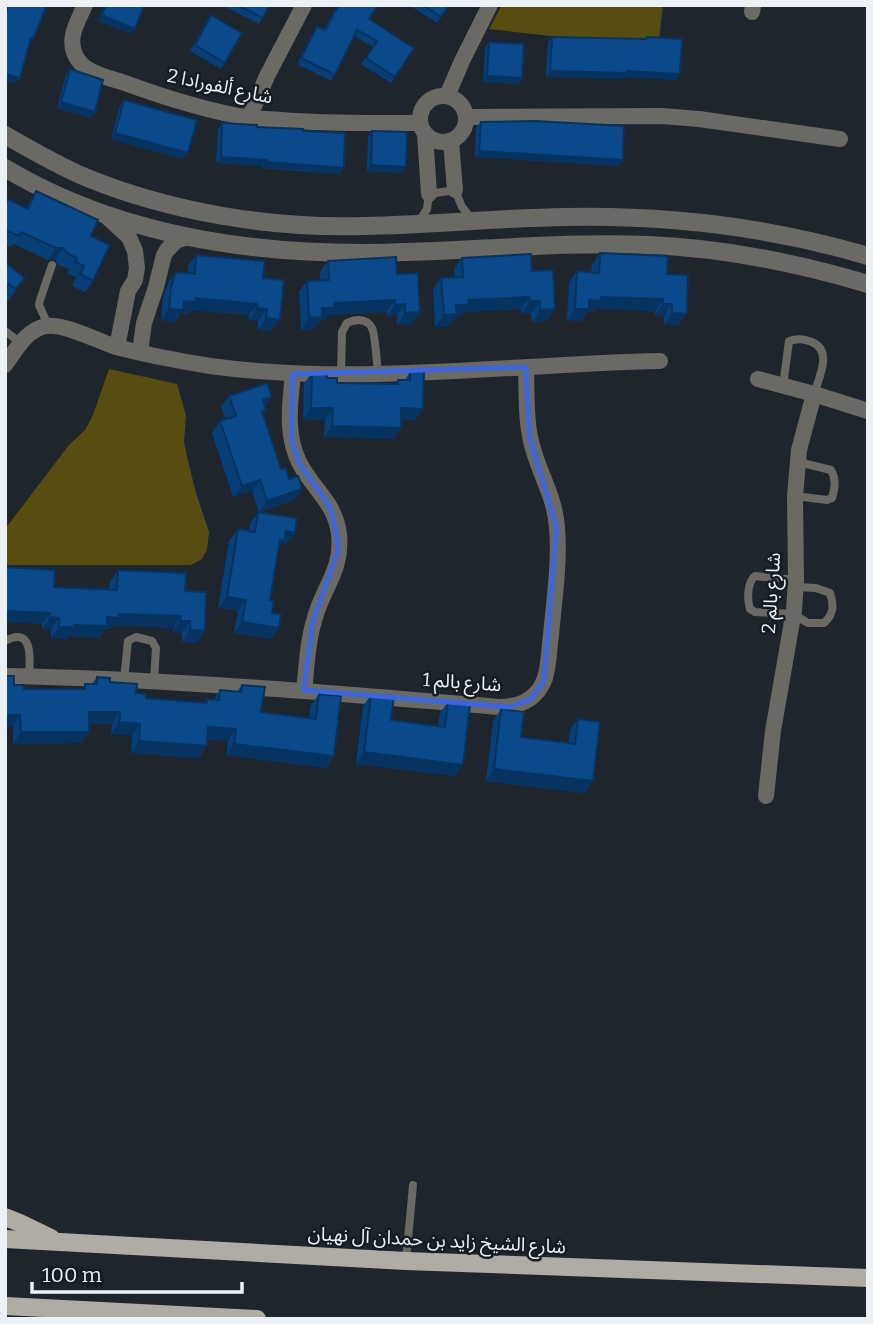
<svg xmlns="http://www.w3.org/2000/svg" width="873" height="1324" font-family="Bitter,'Noto Sans Arabic',serif">
<style>
.green{fill:#584d10}
.lines{fill:none;stroke-linecap:round;stroke-linejoin:round}
.service{stroke:#6a6964;stroke-width:8}
.minor{stroke:#6a6964;stroke-width:16}
.tertiary{stroke:#6a6964;stroke-width:18}
.primary{stroke:#afada3;stroke-width:18}
.wall{fill:#093f77}
.shaded-wall{fill:#073361}
.building{fill:#0a498a;stroke:#073361;stroke-width:2}
.marked{fill:none;stroke:#3c66dc;stroke-width:5;stroke-linejoin:round}
.labels{text-anchor:middle;dominant-baseline:central;stroke-width:5;stroke-linejoin:round;paint-order:stroke}
.street-label{font-size:19px;fill:#ecf1f6;stroke:#161c23}
</style>
<rect width="100%" height="100%" fill="#1f252d"/>
<g class="green">
<path d="M502,5h161l-5,43 -169,-19z"/>
<path d="M109,369l68,15 9,32 -2,26 3,15 9,36 13,39 -2,18 -5,9 -11,6h-186v-36l64,-84 16,-15 8,-15z"/>
</g>
<g class="lines">
<g class="service">
<path d="M418,223l9,-14 2,-15 26,-4 7,17 10,12"/>
<path d="M48,325l-9,-20 1,-5 12,-35"/>
<path d="M5,331l16,12"/>
<path d="M341,374l1,-42 5,-9c8,-4 20,-5 25,5 3,6 5,36 6,45"/>
<path d="M783,386l6,-45c9,-3 15,-2 23,1 21,9 7,35 2,52"/>
<path d="M795,496l32,4 5,-2c3,-9 4,-20 -1,-28l-33,-8"/>
<path d="M796,587l20,1 14,5c4,12 4,21 -6,30h-16l-15,-9 -38,-2 -5,-3c-3,-10 -3,-26 5,-33l41,4"/>
<path d="M5,641c29,-16 25,20 24,36"/>
<path d="M124,680l4,-39 8,-4 16,4 4,7 -2,33"/>
<path d="M406,1261l7,-76"/>
</g>
<g class="minor">
<path d="M85,5c-8,18 -20,36 -7,55 10,14 32,18 47,23 38,14 84,28 124,35 10,1 21,1 32,2 46,4 93,3 139,3"/>
<path d="M752,12l1,-7"/>
<circle cx="443" cy="119" r="23"/>
<path d="M447,96l15,-35 28,-56"/>
<path d="M467,117l195,-1 37,3 141,20"/>
<path d="M249,118l18,-42 37,-71"/>
<path d="M425,134l4,60"/>
<path d="M451,141l4,49"/>
<path d="M104,214l25,23 6,14 2,17 -2,12 -7,11 -11,56"/>
<path d="M140,352l4,-29 12,-36 8,-32 3,-5 9,-9 12,-4"/>
<path d="M5,365c11,-15 21,-35 41,-39 17,-3 52,15 70,21 31,8 63,14 94,19 149,20 301,-2 450,-5"/>
<path d="M293,374c-3,30 -8,61 7,90 13,25 35,38 39,70 4,37 -17,54 -25,87 -7,22 -7,46 -10,69"/>
<path d="M758,379l56,15 54,17"/>
<path d="M5,676c165,3 330,17 494,31 15,0 28,-3 38,-15 4,-4 6,-9 8,-14 4,-14 4,-29 6,-43 3,-33 9,-74 6,-107 -2,-30 -15,-49 -23,-76 -9,-27 -7,-57 -8,-85"/>
<path d="M766,796l7,-65 21,-121 2,-30 -1,-84 4,-46 15,-56"/>
</g>
<g class="tertiary">
<path d="M5,135c26,15 52,30 80,42 85,35 187,52 279,49 67,-1 134,-8 201,-9 102,-2 205,10 303,39"/>
<path d="M5,168c107,64 234,85 357,85 96,0 191,-12 287,-8 74,3 148,18 219,39"/>
</g>
<g class="primary">
<path d="M5,1217l15,6 31,15"/>
<path d="M5,1239l401,22 462,17"/>
<path d="M5,1306l252,13"/>
</g>
</g>
<g class="wall">
<path d="M221,5h48l-10,19z"/>
<path d="M338,5h40l-9,14 45,29 -23,35 -30,-19 12,-17 -19,-11 -23,45 -34,-17 20,-38 7,3z"/>
<path d="M409,5h40l-12,18z"/>
<path d="M211,15l14,48 -4,6 -31,-18z"/>
<path d="M552,37l93,2 2,-2 33,37 -4,6 -52,-3 -1,2 -77,-2 2,-35z"/>
<path d="M489,42l33,36 -4,6 -35,-2 2,-34z"/>
<path d="M70,69l25,43 -4,6 -34,-10 9,-33z"/>
<path d="M124,100l59,59 -72,-20 9,-33z"/>
<path d="M481,122l142,38 -4,6 -144,-9 1,-30z"/>
<path d="M222,123l81,8 41,37 -4,6 -78,-6v-2l-46,-3 2,-34z"/>
<path d="M372,131l30,42 -35,-2 1,-34z"/>
<path d="M36,191l55,45 2,45 -8,11 -13,-6 4,-9 -9,-4 2,-4 -11,-4 -3,-6 -7,1 -34,-16 -3,3 -6,-2v-42l3,-4 18,9z"/>
<path d="M600,253l67,21 12,51h-15v-9l-9,-1v-4l-59,-3 -3,4h-6l-6,9 -14,-1 2,-37 8,-12 14,1 1,-7z"/>
<path d="M196,255l67,23 9,53 -14,-1v-9l-9,-1v-5l-58,-5 -3,4 -7,-1 -6,9 -14,-2 2,-22 5,-15 8,-11 12,1v-7z"/>
<path d="M462,258l70,13 15,50 -15,1 -1,-9h-9l-1,-4 -57,3 -4,4h-4l-7,10 -14,1 -2,-38 8,-11 14,-1 -1,-8z"/>
<path d="M328,261l69,13 15,50 -15,1v-10l-10,1v-4l-58,3 -3,4 -5,1 -7,9 -13,1 -2,-38 8,-11 13,-1v-8z"/>
<path d="M5,262l20,16 -17,23 -3,-2z"/>
<path d="M312,372l25,11 58,1 3,-4h7l5,-8 13,37 -8,11h-14l-8,19 -69,-2 1,-17 -22,-1 1,-35z"/>
<path d="M229,396l36,11 -2,7 18,55 8,10 13,10 -8,11 -34,12 26,32 -4,-1 -4,6 -8,51 2,13 7,15 -8,11 -37,-6 4,-22 -20,-3 11,-67 9,-12 11,2 1,-8 9,-11 -7,-21 -19,6 -21,-64 8,-12 6,-2 -5,-12z"/>
<path d="M118,570l67,21 12,52 -15,-1v-9l-10,-1 1,-4 -59,-3 -3,4h-6l-6,9 -31,-2 -2,3 -15,-1v-9h-9v-5l12,-37 55,2 1,-7z"/>
<path d="M97,677l39,16 10,5 58,5 3,-4h7l6,-9 17,2 5,-7 19,27 48,6 2,-13 8,-11 15,62 -8,12 -100,-13 2,-14 -20,-2 -9,19 -68,-5 1,-18 -21,-1 1,-10h-23l-8,19 -68,1 1,-59 10,4h58l3,-5h7z"/>
<path d="M371,695l20,25 47,6 2,-13 8,-11 7,74 -99,-12 7,-58z"/>
<path d="M501,709l20,28 47,6 2,-13 8,-11 7,74 -99,-12 7,-60z"/>
</g>
<g class="shaded-wall">
<path d="M102,15l33,14 -5,5 -32,-13z"/>
<path d="M550,71h77l53,3 -4,6 -52,-3 -1,2 -77,-2z"/>
<path d="M5,74l15,4 -5,6 -10,-3z"/>
<path d="M487,76l35,2 -4,6 -35,-2z"/>
<path d="M61,102l34,10 -4,6 -34,-10z"/>
<path d="M115,133l73,20 -5,6 -72,-20z"/>
<path d="M479,151l144,9 -4,6 -144,-9z"/>
<path d="M221,157l46,3 -5,6 -46,-3z"/>
<path d="M266,162l43,3 -4,5 -43,-2z"/>
<path d="M371,165l35,2 -4,6 -35,-2z"/>
<path d="M309,166l35,2 -4,6 -35,-2z"/>
<path d="M56,248h7l-8,11 -7,1z"/>
<path d="M529,297l-8,12 -57,3 -4,4h-4l-7,10 -14,1 9,-12 12,-10 12,-5z"/>
<path d="M601,297l62,2 -8,12 -59,-3 -3,4h-6l-6,9 -14,-1 8,-11 14,-9z"/>
<path d="M196,298l61,6 -8,11 -58,-5 -3,4 -7,-1 -6,9 -14,-2 8,-11 15,-8z"/>
<path d="M395,300l-8,12 -58,3 -3,4 -5,1 -7,9 -13,1 8,-12 13,-10 12,-5z"/>
<path d="M530,301h10l-9,12h-9z"/>
<path d="M405,304l-8,11 -10,1 8,-11z"/>
<path d="M663,304h9l-8,12 -9,-1z"/>
<path d="M257,308l10,1 -9,12 -9,-1z"/>
<path d="M555,309l-8,12 -15,1 8,-12z"/>
<path d="M420,312l-8,12 -15,1 8,-12z"/>
<path d="M672,313l15,1 -8,11h-15z"/>
<path d="M266,318l14,2 -8,11 -14,-1z"/>
<path d="M272,397l-9,12v-9z"/>
<path d="M311,408h22l-8,12 -22,-1z"/>
<path d="M401,408l22,1 -8,11h-22z"/>
<path d="M332,426l69,2 -8,11 -69,-2z"/>
<path d="M260,480l-8,11 -19,6 9,-11z"/>
<path d="M302,489l-8,11 -35,12 8,-11z"/>
<path d="M286,531l9,2 -9,11 -4,-1 -6,9h-4z"/>
<path d="M227,597l19,3 -8,11 -20,-3z"/>
<path d="M5,611l45,2 -8,11 -37,-2z"/>
<path d="M119,614l62,2 -8,12 -59,-3 -3,4h-6l-6,9 -31,-2 -2,3 -15,-1 8,-11 48,-10z"/>
<path d="M50,617l9,1 -8,11h-9z"/>
<path d="M180,621h10l-8,12 -10,-1z"/>
<path d="M242,622l37,6 -8,11 -37,-6z"/>
<path d="M190,630l15,1 -8,12 -15,-1z"/>
<path d="M89,712h31l-8,12h-31z"/>
<path d="M5,715h15l-8,12h-7z"/>
<path d="M119,722l21,2 -8,11 -21,-1z"/>
<path d="M208,727l28,2 -8,12 -28,-2z"/>
<path d="M21,732h68l-8,11 -68,1z"/>
<path d="M139,741l68,5 -8,12 -68,-5z"/>
<path d="M234,744l100,12 -8,12 -100,-13z"/>
<path d="M364,752l99,13 -8,11 -99,-12z"/>
<path d="M494,769l99,12 -8,12 -99,-12z"/>
</g>
<g class="building">
<path d="M9,5h38l-14,34 -2,-1 -11,40 -15,-4v-59z"/>
<path d="M106,5h38l-9,24 -33,-14z"/>
<path d="M238,5h31l-6,13z"/>
<path d="M339,5h39l-9,14 45,29 -19,29 -29,-19 11,-17 -20,-11 -22,45 -34,-17 16,-32 8,4z"/>
<path d="M423,5h26l-8,12z"/>
<path d="M211,15l31,18 -17,30 -30,-18z"/>
<path d="M552,37l94,2 1,-2 35,2 -2,35 -53,-3v2l-77,-2z"/>
<path d="M489,42l35,2 -2,34 -35,-2z"/>
<path d="M70,69l33,11 -8,32 -34,-10z"/>
<path d="M124,100l73,20 -9,33 -73,-20z"/>
<path d="M535,121l89,5 -1,34 -144,-9 2,-29z"/>
<path d="M222,123l35,2v2l46,2v2l42,2 -1,35 -78,-6 1,-2 -46,-3z"/>
<path d="M372,131l35,1 -1,35 -35,-2z"/>
<path d="M36,191l62,29 -7,16 19,9 -17,36 -13,-7 4,-8 -9,-4 2,-4 -10,-5 -4,-5h-7l-35,-16 -2,4 -11,-5 -3,6v-32l3,-6 20,10z"/>
<path d="M600,253l68,3 -1,18 21,1 -1,39 -15,-1v-9h-9v-5l-62,-2v4l-12,-1v9h-14l2,-38 22,2z"/>
<path d="M531,254l1,17 21,-1 2,39 -15,1v-9h-10l-1,-4 -61,3 1,5h-13l1,9 -13,1 -3,-37 22,-1 -1,-19z"/>
<path d="M196,255l69,6 -2,17 21,2 -4,40 -14,-2 1,-9 -10,-1v-4l-61,-6v4l-12,-1 -1,9 -14,-1 2,-22 5,-15 19,2z"/>
<path d="M396,257l1,17 21,-1 2,39 -15,1v-9l-10,1v-5l-61,3v5h-12v9l-13,1 -2,-37 22,-1 -1,-19z"/>
<path d="M5,262l20,16 -9,11 -7,-5 -4,5z"/>
<path d="M312,372l15,1v5h10v5l61,1v-4h12v-8h14l-1,37 -22,-1v20l-69,-2 1,-18h-22z"/>
<path d="M267,383l5,14 -9,3 3,10 -4,1 19,58 5,-1 3,11 9,-3 4,13 -35,12 -7,-21 -18,6 -22,-65 16,-5 -7,-20z"/>
<path d="M258,512l39,6 -2,15 -9,-2 -2,10 -4,-1 -10,60 4,1 -2,12 9,1 -2,14 -37,-6 4,-22 -19,-3 11,-68 17,3z"/>
<path d="M5,567l50,3 -1,17 63,3 1,-20 68,3 -1,18 21,1 -1,39 -15,-1v-9h-10l1,-5 -62,-2v4l-12,-1v9l-33,-1v2h-15v-9l-9,-1v-4l-45,-2z"/>
<path d="M5,676h9v9h10v4h61v-5h12v-7l13,1v4l27,2 -1,9 10,1v4l61,5v-4l12,1 1,-10 21,2 1,-7 23,2 -4,25 55,7 3,-25 22,2 -7,60 -100,-12 2,-15 -28,-2 -1,19 -68,-5 1,-17 -21,-2 1,-10h-31v20h-68l-1,-17h-15z"/>
<path d="M371,695l23,1 -3,24 54,7 3,-25 22,3 -7,60 -99,-13z"/>
<path d="M501,709l23,3 -3,25 54,7 3,-25 22,3 -7,59 -99,-12z"/>
</g>
<path class="marked" d="M526,367l4,70 27,91 -13,153 -13,18 -21,8 -206,-17 9,-68 26,-74 -8,-40 -31,-44 -8,-23 1,-67z"/>
<g class="labels">
<g class="street-label">
<text transform="translate(220 86) rotate(12)">شارع ألفورادا 2</text>
<text transform="translate(771 593) rotate(-86)">شارع بالم 2</text>
<text transform="translate(462 682) rotate(4)">شارع بالم 1</text>
<text transform="translate(437 1240) rotate(3)">شارع الشيخ زايد بن حمدان آل نهيان</text>
</g>
</g>
<rect width="873" height="1324" fill="none" stroke="#ecf1f6" stroke-width="14"/>
<path d="M32 1282v10h210v-10" fill="none" stroke="#ecf1f6" stroke-width="3.5"/>
<text x="42" y="1282" font-size="21" fill="#ecf1f6" stroke="#161c23" stroke-width="5" paint-order="stroke">100 m</text>
</svg>
